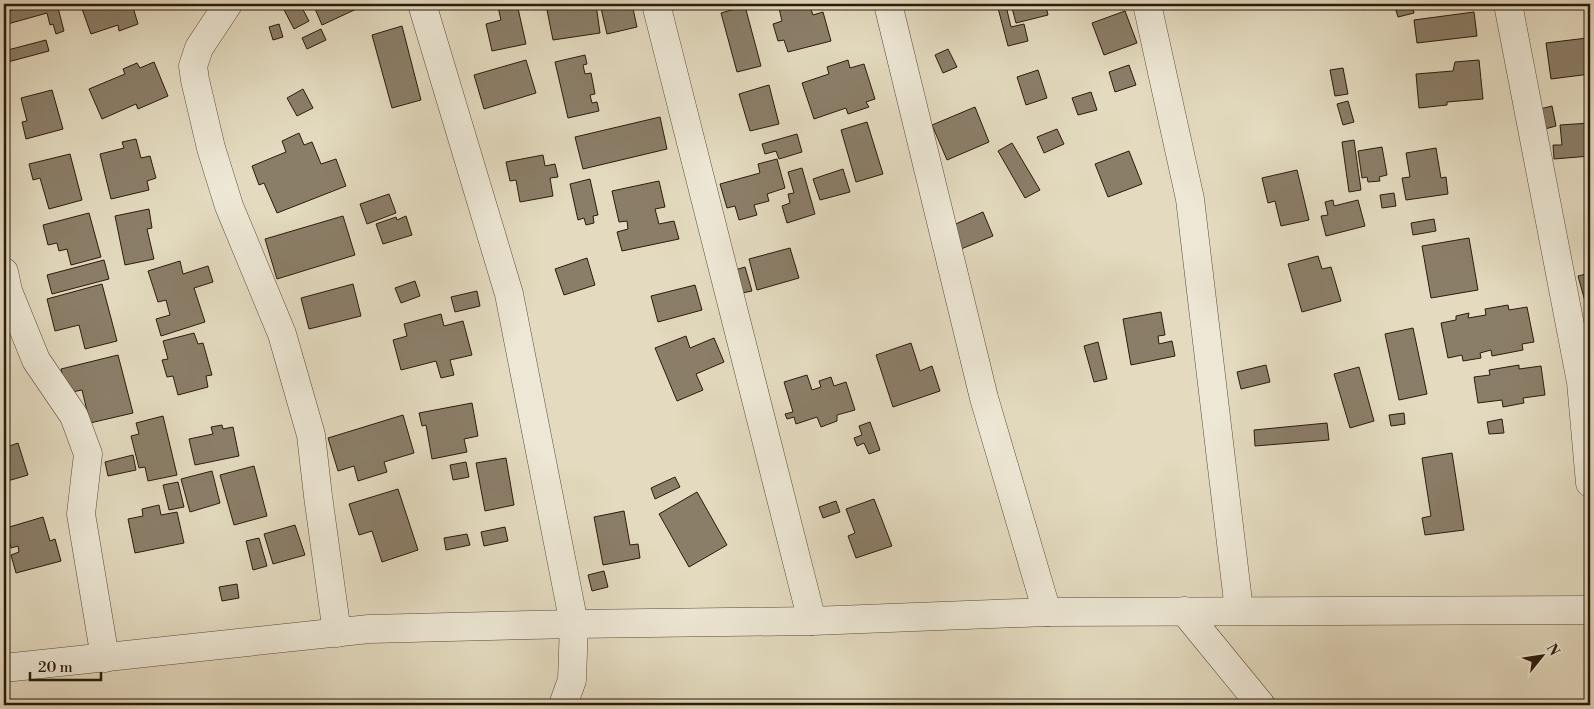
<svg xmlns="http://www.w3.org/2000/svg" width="1594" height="709" font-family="'Libre Bodoni',serif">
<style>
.building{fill:#8b7e69;stroke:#2b1b0c}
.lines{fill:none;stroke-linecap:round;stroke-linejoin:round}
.minor-casing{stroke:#594b39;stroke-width:29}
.tertiary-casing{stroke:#594b39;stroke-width:29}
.minor{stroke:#ede7d5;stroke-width:28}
.tertiary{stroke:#ede7d5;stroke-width:28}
</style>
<rect width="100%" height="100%" fill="#e3dabf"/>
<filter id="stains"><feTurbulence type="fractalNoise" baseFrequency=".004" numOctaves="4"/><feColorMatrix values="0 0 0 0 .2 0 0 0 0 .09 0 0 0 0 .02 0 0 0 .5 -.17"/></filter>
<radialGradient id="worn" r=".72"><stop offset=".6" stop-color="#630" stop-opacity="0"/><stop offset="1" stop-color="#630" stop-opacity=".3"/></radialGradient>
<g class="building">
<path d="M35,4h22l7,27 -8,3 -3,-10 -3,1 -3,-12 -43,12v-13z"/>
<path d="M89,4h43l6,20 -19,7 -1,-6 -27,9 -10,-28z"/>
<path d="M281,4h19l9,17 -15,8z"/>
<path d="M313,4h51l1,1 -43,20z"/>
<path d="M511,4h6l9,40 -34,7 -6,-27 15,-4 -3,-13z"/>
<path d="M551,4h45l4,29 -47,7 -7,-35z"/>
<path d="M600,4h32l5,23 -30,7z"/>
<path d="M778,4h31l4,11 10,-3 8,29 -43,11 -4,-12 -6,1 -5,-17 9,-3z"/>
<path d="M1011,4h44l-9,2 2,9 -32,8z"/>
<path d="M1362,4h11l-1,3 -8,3z"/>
<path d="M1394,4h18l2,9 -16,4z"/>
<path d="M1554,4h25l1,3 -25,2z"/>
<path d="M745,6l16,60 -24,6 -16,-59z"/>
<path d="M1006,6l5,21 13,-3 4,17 -20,5 -10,-38z"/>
<path d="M1125,11l12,32 -33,12 -12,-32z"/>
<path d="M1474,12l3,24 -60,7 -3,-23z"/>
<path d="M279,24l4,13 -10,3 -4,-13z"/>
<path d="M402,26l19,74 -29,8 -20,-73z"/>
<path d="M321,29l5,11 -19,9 -5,-11z"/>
<path d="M1587,38l3,36 -39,5 -5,-36z"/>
<path d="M46,40l3,11 -45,12v-12z"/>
<path d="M948,49l9,18 -14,6 -8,-18z"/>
<path d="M585,55l2,9 -4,1 2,9 6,-1 4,21 -5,1 2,8 5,-1 2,9 -31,7 -13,-56z"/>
<path d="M526,60l10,33 -52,16 -10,-34z"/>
<path d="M848,60l2,8 14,-4 11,35 -9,3 3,5 -21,7 -2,-6 -32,11 -12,-36 27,-9 -2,-7z"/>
<path d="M1479,60l4,39 -36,3v3l-28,3 -3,-34 37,-3 2,-9z"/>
<path d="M154,62l14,34 -30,13 -2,-5 -34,15 -13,-30 36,-15 -2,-5 14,-6 3,5z"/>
<path d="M1129,65l7,20 -21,7 -6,-20z"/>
<path d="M1343,68l5,26 -13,2 -5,-26z"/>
<path d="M1038,70l9,28 -21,7 -9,-28z"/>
<path d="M769,85l10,39 -29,7 -11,-37z"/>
<path d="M303,89l10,19 -16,8 -10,-18z"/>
<path d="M52,90l11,39 -37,10 -4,-17 5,-1 -6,-23z"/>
<path d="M1091,92l6,18 -19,5 -6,-17z"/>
<path d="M1348,101l6,21 -11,3 -6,-21z"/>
<path d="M1552,106l4,20 -11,3 -5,-20z"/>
<path d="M975,107l14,35 -42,18 -15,-35z"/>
<path d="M660,117l7,32 -84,20 -8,-32z"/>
<path d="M867,122l16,52 -27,8 -15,-52z"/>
<path d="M1590,123v33l-36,3 -1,-14h9l-2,-20z"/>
<path d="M1057,129l7,15 -20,9 -7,-16z"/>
<path d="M299,133l5,12 8,-3 9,22 15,-5 10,27 -69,27 -13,-30 -5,2 -7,-19 34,-14 -4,-11z"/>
<path d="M797,134l5,18 -23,7 -3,-8 -11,3 -3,-10z"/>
<path d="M136,139l5,19 9,-2 6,22 -9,3 2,9 -38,9 -11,-45 24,-6 -2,-6z"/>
<path d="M1354,140l7,50 -12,2 -7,-50z"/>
<path d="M1012,143l28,47 -15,8 -27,-47z"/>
<path d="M1382,147l5,28 -8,2 1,4 -12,1 -1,-5 -5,1 -4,-27z"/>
<path d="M1436,148l5,30 5,-1 2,17 -42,6 -4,-22 8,-1 -4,-24z"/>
<path d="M1129,151l13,33 -34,13 -13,-33z"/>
<path d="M70,154l12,46 -33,9 -9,-31 -7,2 -4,-16z"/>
<path d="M543,155l2,11 10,-2 3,13 -8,1 3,18 -33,6 -4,-22 -6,1 -4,-19z"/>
<path d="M777,159l8,29 -18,6 2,7 -15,4 3,10 -18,5 -4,-14 -8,2 -7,-24 40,-11 -2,-9z"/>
<path d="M802,168l13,46 -28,9 -5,-17 8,-3 -2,-9 6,-1 -6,-21z"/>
<path d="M843,169l7,23 -30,8 -7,-21z"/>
<path d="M1297,170l12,50 -28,6 -6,-25 -7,2 -6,-25z"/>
<path d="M590,179l8,36 -5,1 1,7 -8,2 -2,-7 -6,2 -8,-36z"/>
<path d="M659,181l6,26 -10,2 4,15 15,-3 5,18 -57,12 -5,-19 11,-3 -1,-8 -8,1 -7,-31z"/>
<path d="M1394,193l2,13 -14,2 -2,-13z"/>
<path d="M389,194l7,19 -29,11 -7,-20z"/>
<path d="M1333,200l1,6 24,-6 7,26 -39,10 -5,-20 7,-1 -3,-13z"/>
<path d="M149,209l3,19 -5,1 7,30 -29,6 -10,-49z"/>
<path d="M983,212l10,24 -32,13 -10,-23z"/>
<path d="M89,213l12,44 -30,8 -4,-16 -8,2 -2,-8 -9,2 -5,-20z"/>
<path d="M343,216l12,39 -78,24 -12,-40z"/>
<path d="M406,216l6,19 -29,9 -7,-20 20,-7 1,3z"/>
<path d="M1434,219l2,12 -23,4 -2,-12z"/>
<path d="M1469,238l9,52 -47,8 -9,-52z"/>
<path d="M790,248l9,30 -42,12 -8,-31z"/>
<path d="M1318,256l4,13 9,-2 10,34 -39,11 -14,-48z"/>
<path d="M587,258l8,27 -31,10 -9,-26z"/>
<path d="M104,260l5,19 -57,15 -5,-19z"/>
<path d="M180,261l3,13 25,-8 5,16 -19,6 11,34 -44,14 -5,-17 14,-4 -4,-15 -8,2 -10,-31z"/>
<path d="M745,267l7,24 -10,2 -7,-23z"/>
<path d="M1590,273v31l-4,1 -8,-29z"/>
<path d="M415,281l5,15 -19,7 -6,-15z"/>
<path d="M102,284l15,57 -32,8 -6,-24 -24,6 -8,-32z"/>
<path d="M353,284l8,32 -52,13 -8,-31z"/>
<path d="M695,285l7,25 -44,12 -7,-26z"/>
<path d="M477,291l3,15 -25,6 -4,-15z"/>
<path d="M1508,305l1,5 18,-3 7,35 -12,2 1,6 -31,6 -1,-6 -11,3 1,5 -18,3 -1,-6 -14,3 -7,-35 15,-3v-4l13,-3 -1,5 18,-3 -1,-6z"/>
<path d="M1161,312l4,23 -7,1 1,8 13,-3 3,15 -44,9 -8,-46z"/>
<path d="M441,314l3,12 19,-5 9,34 -22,5 4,15 -13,3 -5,-17 -35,9 -8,-30 14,-4 -3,-12z"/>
<path d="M1413,328l14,66 -28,6 -14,-66z"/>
<path d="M194,333l4,11 5,-1 9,32 -6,1 2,11 -30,8 -5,-19 -6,1 -5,-17 6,-1 -5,-18z"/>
<path d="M686,336l4,12 24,-10 10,24 -28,12 7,16 -26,11 -22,-53z"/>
<path d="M1098,342l9,37 -13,3 -10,-36z"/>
<path d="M911,343l9,28 12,-5 8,25 -47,16 -17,-52z"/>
<path d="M118,355l15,58 -43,10 -8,-33 -15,3 -6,-24z"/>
<path d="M1266,365l4,17 -29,7 -4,-17z"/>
<path d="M1519,365v4l22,-3 4,29 -22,3 1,5 -21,4 -1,-7 -24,3 -4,-26 16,-2 -1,-5z"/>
<path d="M1359,367l15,54 -24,7 -16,-54z"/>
<path d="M807,375l5,15 9,-3 -2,-6 12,-4 3,9 12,-4 9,28 -18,5v6l-16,6 -4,-10 -21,7 -2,-7 -7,2 -2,-5 8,-2 -9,-30z"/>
<path d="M472,403l6,33 -14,3 3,13 -35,7 -6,-34 -4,1 -3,-13z"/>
<path d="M1404,413l1,11 -14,2 -2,-11z"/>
<path d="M403,415l11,38 -30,9 3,10 -29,9 -4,-15 -16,5 -10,-33z"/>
<path d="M163,416l14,59 -29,6 -3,-14 -6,1 -8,-32 8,-2 -3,-11z"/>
<path d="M1502,419l2,14 -15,1 -2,-12z"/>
<path d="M870,422l10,28 -11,4 -5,-11 -7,3 -3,-8 8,-3 -3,-9z"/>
<path d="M1327,423l2,17 -74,6 -1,-16z"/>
<path d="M222,425l1,4 10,-2 6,29 -44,9 -6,-26 24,-5 -2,-7z"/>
<path d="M18,443l10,32 -24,7v-34z"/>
<path d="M1452,453l12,77 -39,5 -3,-17 9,-2 -9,-58z"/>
<path d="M133,455l3,15 -28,6 -3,-14z"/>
<path d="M506,458l8,47 -29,6 -9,-48z"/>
<path d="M466,462l3,15 -16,3 -3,-15z"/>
<path d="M254,466l13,50 -33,9 -14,-50z"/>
<path d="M212,471l8,32 -30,9 -9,-33z"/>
<path d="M675,477l5,10 -25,12 -4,-11z"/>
<path d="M178,482l6,25 -15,3 -6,-25z"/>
<path d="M398,489l20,61 -36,12 -10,-31 -13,4 -10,-31z"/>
<path d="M697,492l30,53 -38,22 -30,-53z"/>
<path d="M874,499l18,47 -36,12 -8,-22 7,-3 -9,-24z"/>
<path d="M836,501l4,11 -17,6 -4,-11z"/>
<path d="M159,505l2,10 16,-3 7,31 -49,10 -7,-34 15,-3 -1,-7z"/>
<path d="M624,511l6,34 8,-1 2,14 -37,7 -9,-48z"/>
<path d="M43,517l7,24 5,-2 6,22 -45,12 -5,-18 8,-3 -1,-6 -7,2 -5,-20z"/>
<path d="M295,525l10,30 -32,9 -9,-30z"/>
<path d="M505,527l3,14 -24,5 -3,-14z"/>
<path d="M467,534l3,11 -24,5 -2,-12z"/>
<path d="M259,538l8,28 -14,4 -7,-29z"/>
<path d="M604,571l4,16 -16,4 -4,-16z"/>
<path d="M237,584l2,14 -17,3 -3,-14z"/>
</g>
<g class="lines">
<g class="minor-casing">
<g id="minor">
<path d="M228,4l-29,44 -6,18 2,14 16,68 18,58 53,128 29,101 7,61 19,137"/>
<path d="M422,4l87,290 65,330 -2,56 -9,25"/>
<path d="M656,4l156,617"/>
<path d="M888,4l96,394 63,214"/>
<path d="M1147,4l43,195 49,411"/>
<path d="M1508,4l73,378 9,101"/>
<path d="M4,272l4,19 28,69 38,56 14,38 -7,60 24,144"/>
<path d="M1184,611l77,94"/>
</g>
</g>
<g class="tertiary-casing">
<path id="tertiary" d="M4,668l365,-39 205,-5 238,-3 235,-9 543,-2"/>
</g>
<use href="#minor" class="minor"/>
<use href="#tertiary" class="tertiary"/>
</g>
<rect width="1594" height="709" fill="none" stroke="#e3dabf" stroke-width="20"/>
<rect x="5" y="5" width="1584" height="699" fill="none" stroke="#2b1b0c" stroke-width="2.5"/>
<rect x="10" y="10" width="1574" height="689" fill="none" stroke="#2b1b0c"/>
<g transform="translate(1542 656) rotate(60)" stroke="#ede7d5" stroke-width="4" paint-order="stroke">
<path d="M0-4L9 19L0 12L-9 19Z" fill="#2b1b0c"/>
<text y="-8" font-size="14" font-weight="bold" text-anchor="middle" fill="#2b1b0c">N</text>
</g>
<path d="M30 672v8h71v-8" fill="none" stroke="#2b1b0c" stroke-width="2.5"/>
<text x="38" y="672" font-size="15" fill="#2b1b0c" stroke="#ede7d5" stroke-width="4" paint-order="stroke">20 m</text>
<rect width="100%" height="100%" filter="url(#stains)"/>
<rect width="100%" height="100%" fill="url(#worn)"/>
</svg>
